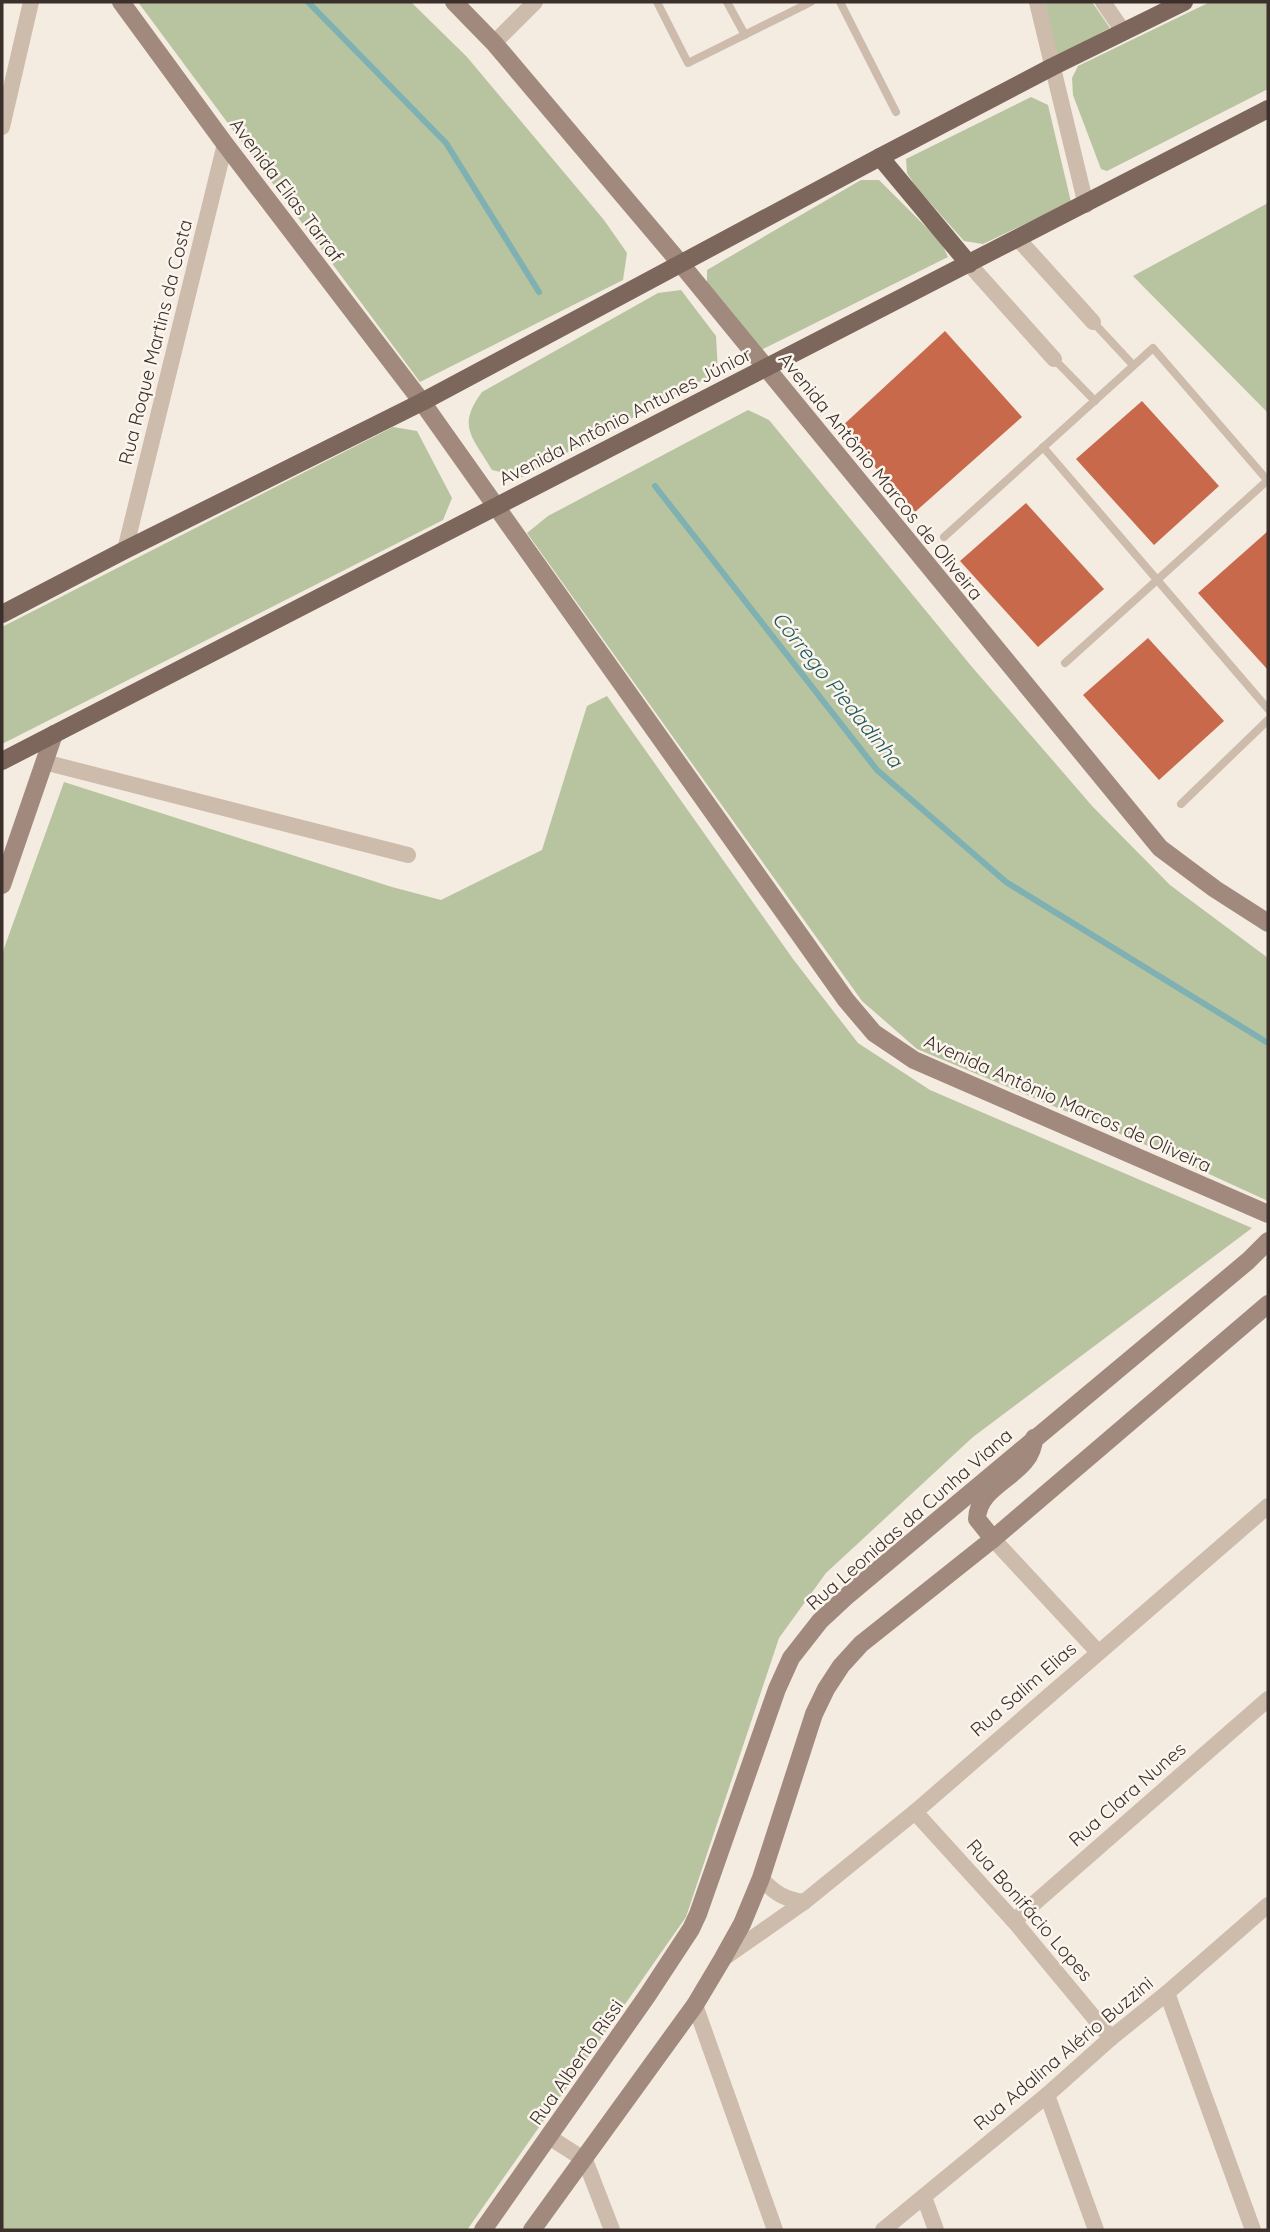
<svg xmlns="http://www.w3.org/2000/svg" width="1270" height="2232" font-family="Quicksand,sans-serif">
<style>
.green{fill:#b8c4a0}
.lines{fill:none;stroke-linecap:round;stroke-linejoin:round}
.stream{stroke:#7fb0b2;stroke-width:6}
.building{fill:#c8694b}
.lane{stroke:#cdbbac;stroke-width:8}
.street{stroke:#cdbbac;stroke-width:16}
.secondary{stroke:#a18a7d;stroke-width:18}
.primary{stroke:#7d675c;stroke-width:18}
.labels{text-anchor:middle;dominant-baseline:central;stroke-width:5;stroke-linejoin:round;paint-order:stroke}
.street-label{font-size:19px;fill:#3b302b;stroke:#fbf5ee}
.water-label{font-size:21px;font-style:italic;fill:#1f5a5e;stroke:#fbf5ee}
</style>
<rect width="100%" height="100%" fill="#f4ebe1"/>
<g class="green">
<path d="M138,2h273l56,55 137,163 23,33 -4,27 -203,102z"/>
<path d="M1045,2h47l18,26 -53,28z"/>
<path d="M1210,2h58v87l-161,82 -6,-2 -28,-74 -1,-17 6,-12z"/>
<path d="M1031,97l17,8 23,97 -88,42 -19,-3 -48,-54 -9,-14 -1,-14z"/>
<path d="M861,180h18l62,62 7,15 -187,93 -54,-65v-15z"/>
<path d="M1268,203v210l-135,-137z"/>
<path d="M681,290l35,46 2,36 -196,105 -30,-7c-19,-33 -36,-43 -10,-78l176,-99z"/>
<path d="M748,410l21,10 203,247 121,140 77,78 98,73v243l-131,-60 -220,-92 -55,-48 -335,-468 21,-17z"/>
<path d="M393,427l24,4 35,67 -9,22 -441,224v-117z"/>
<path d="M607,696l186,263 65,84 72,47 322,138 -279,209 -147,136 -47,65 -93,279 -219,313h-465v-1276l62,-172 328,105 49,13 101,-50 45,-144z"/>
</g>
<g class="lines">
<g class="stream">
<path d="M308,2l138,141 93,149"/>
<path d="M655,486l222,284 129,112 262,161"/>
</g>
</g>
<g class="building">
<path d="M945,331l77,86 -107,95 -75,-84z"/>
<path d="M1142,401l77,85 -65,59 -78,-86z"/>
<path d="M1026,503l78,86 -66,58 -78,-86z"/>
<path d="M1268,531v139l-70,-77z"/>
<path d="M1148,638l76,83 -65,59 -76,-85z"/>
</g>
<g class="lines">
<g class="lane">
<path d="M657,2l31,61 123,-61"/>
<path d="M727,2l18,33"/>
<path d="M840,2l56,110"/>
<path d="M1093,322l40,43"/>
<path d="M1054,359l41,42"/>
<path d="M1043,447l225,262"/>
<path d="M944,537l209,-189 115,133"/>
<path d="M1065,663l203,-183"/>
<path d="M1181,804l87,-84"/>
</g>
<g class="street">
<path d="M1037,2l49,203"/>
<path d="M1103,2l20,29"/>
<path d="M494,43l41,-41"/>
<path d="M2,127l29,-125"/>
<path d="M1018,239l75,83"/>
<path d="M969,264l85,95"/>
<path d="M125,550l100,-406"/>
<path d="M44,762l364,93"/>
<path d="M993,1539l105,113"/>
<path d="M915,1812l99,109 97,117"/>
<path d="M761,1878c13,15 23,21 43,24"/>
<path d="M1014,1921l254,-222"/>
<path d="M724,1958l80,-56 111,-90 353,-306"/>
<path d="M1167,1993l86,237"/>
<path d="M695,2005l80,225"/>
<path d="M1047,2095l49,135"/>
<path d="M549,2137l36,23 27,70"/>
<path d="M924,2197l12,33"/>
<path d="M883,2230l164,-135 64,-57 56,-45 101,-88"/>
</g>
<g class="secondary">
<path d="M121,2l104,142 197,258 424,598 28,33 40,27 354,154"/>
<path d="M454,2l40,41 187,221 479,584 55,41 53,34"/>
<path d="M2,885l52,-151"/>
<path d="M993,1539l-16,-20c1,-37 56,-43 57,-81"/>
<path d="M483,2230l164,-234 44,-67 7,-15 79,-225 14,-31 29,-37 28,-26 400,-334 20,-20"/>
<path d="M532,2230l163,-225 28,-47 19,-34 19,-46 53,-164 12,-25 15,-23 20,-22 132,-105 275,-235"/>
</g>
<g class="primary">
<path d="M880,157l89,107"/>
<path d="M2,614l123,-64 297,-148 458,-245 172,-90 132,-65"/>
<path d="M2,761l1266,-652"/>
</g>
</g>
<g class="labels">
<g class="street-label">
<text transform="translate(287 190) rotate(53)">Avenida Elias Tarraf</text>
<text transform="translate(155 342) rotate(-76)">Rua Roque Martins da Costa</text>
<text transform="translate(625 416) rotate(-27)">Avenida Antônio Antunes Júnior</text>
<text transform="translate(881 476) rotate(51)">Avenida Antônio Marcos de Oliveira</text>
<text transform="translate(1068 1103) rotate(24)">Avenida Antônio Marcos de Oliveira</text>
<text transform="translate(909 1519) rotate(-41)">Rua Leonidas da Cunha Viana</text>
<text transform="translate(1023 1689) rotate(-41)">Rua Salim Elias</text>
<text transform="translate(1127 1794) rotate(-41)">Rua Clara Nunes</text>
<text transform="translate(1030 1910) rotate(49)">Rua Bonifácio Lopes</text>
<text transform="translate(1063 2053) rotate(-40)">Rua Adalina Alério Buzzini</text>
<text transform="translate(576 2062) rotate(-55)">Rua Alberto Rissi</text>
</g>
<g class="water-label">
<text transform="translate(838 689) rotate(51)">Córrego Piedadinha</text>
</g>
</g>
<rect width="1270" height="2232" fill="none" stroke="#3b302b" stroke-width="7"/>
</svg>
